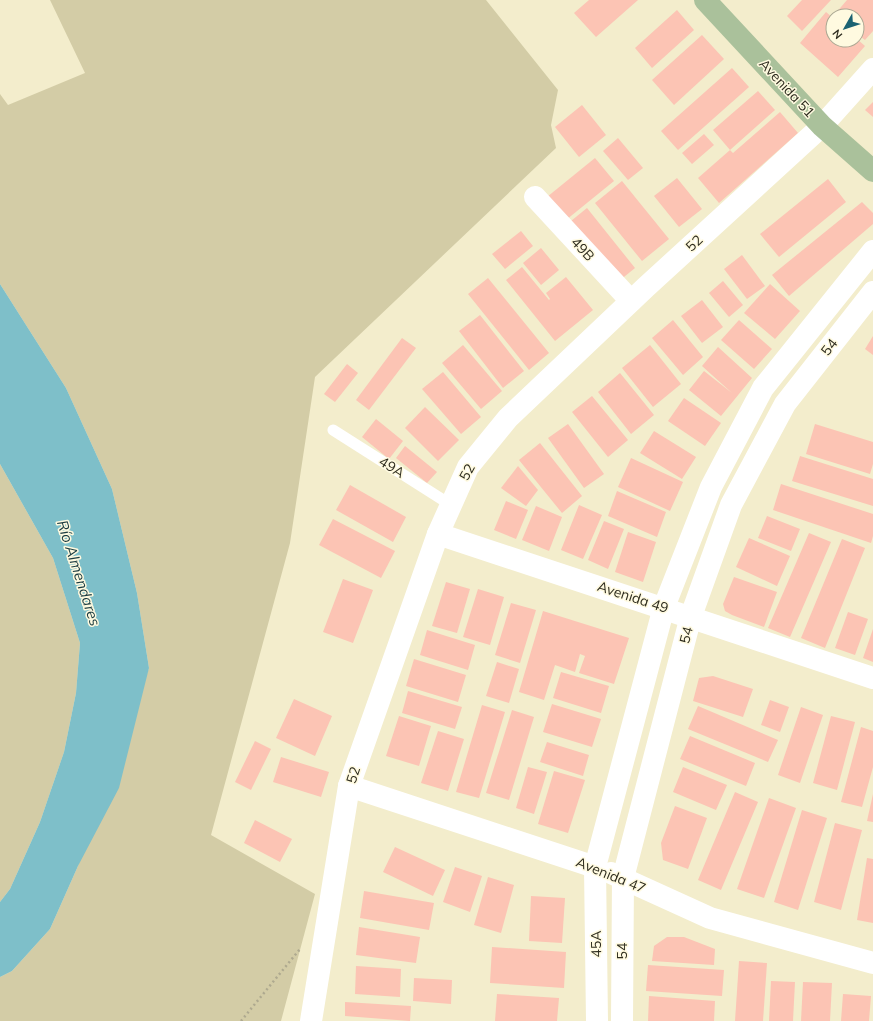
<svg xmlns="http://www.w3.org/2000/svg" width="873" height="1021" font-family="Mulish,sans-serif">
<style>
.green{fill:#d3cca6}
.water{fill:#7ebfc9}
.building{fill:#fcc4b4}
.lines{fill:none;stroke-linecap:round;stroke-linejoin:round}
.path{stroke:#aea98f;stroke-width:2.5;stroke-dasharray:2 3;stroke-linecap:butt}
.service{stroke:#fff;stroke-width:11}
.minor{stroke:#fff;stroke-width:22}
.tertiary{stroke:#fff;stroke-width:22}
.primary{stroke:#aac19b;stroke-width:22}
.labels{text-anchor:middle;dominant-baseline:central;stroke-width:3;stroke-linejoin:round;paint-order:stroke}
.street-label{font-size:14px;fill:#2e2c1f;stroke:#fffae0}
.water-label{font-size:15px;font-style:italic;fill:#1a3b40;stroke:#fffae0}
</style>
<rect width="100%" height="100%" fill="#f3edcc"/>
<g class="green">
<path d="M50,0h436l72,90 -7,35 5,23 -241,229 -25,166 -79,292 104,59 -34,127h-281v-44l12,-6 38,-42 28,-63 71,-198 -12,-75 -25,-104 -46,-101 -66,-104v-190l8,11 77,-32z"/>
<path d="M0,464l53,94 27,85 -4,50 -12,59 -24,70 -30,67 -10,13z"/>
</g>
<path class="water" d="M0,284l66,104 46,101 25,104 12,75 -30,120 -41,78 -28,63 -38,42 -12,6v-75l10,-13 30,-67 24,-70 12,-59 4,-50 -27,-85 -53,-94z"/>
<g class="building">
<path d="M589,0h49l-42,37 -22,-24z"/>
<path d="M802,0h29l-29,31 -15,-15z"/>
<path d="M847,0h26v31l-8,9 -8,-6v-18h-20l-2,-2z"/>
<path d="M677,10l17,20 -42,38 -17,-20z"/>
<path d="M826,12l7,6v22h24v-1l8,7 -27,31 -38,-34z"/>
<path d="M702,35l22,24 -50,46 -22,-25z"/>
<path d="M732,68l17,19 -71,63 -17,-19z"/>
<path d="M758,91l17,19 -45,40 -17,-20z"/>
<path d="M873,102v15l-8,-7z"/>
<path d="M582,105l24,30 -27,22 -24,-30z"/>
<path d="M780,112l18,21 -79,70 -21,-25 32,-28 3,3z"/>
<path d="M704,134l10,11 -22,19 -10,-11z"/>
<path d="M618,138l25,30 -15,12 -25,-29z"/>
<path d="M595,158l19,23 -48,39 -19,-23z"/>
<path d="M677,178l25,31 -23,18 -25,-31z"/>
<path d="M828,179l18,23 -67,55 -19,-23z"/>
<path d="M622,181l47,58 -27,22 -47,-58z"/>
<path d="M862,202l11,11v11l-84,72 -17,-21z"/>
<path d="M587,208l48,60 -16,13 -48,-60z"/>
<path d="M521,231l12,15 -28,23 -13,-15z"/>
<path d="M541,248l18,22 -18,15 -18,-22z"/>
<path d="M742,255l23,31 -18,13 -23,-30z"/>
<path d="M522,267l27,33 1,-1 -4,-6 20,-16 27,33 -38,31 -49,-61z"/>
<path d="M488,278l61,75 -20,17 -61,-76z"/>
<path d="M723,281l20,24 -14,12 -20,-24z"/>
<path d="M770,284l30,27 -25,28 -31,-26z"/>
<path d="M702,300l21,27 -21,16 -21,-27z"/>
<path d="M480,315l44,56 -21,17 -44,-57z"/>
<path d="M673,320l30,37 -20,18 -31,-37z"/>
<path d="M739,320l33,29 -18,20 -33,-29z"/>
<path d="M873,336v19l-8,-6z"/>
<path d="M402,338l14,10 -47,62 -13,-10z"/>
<path d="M463,345l39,46 -21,18 -39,-46z"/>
<path d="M650,345l31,39 -28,23 -31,-39z"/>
<path d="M718,347l34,31 -31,38 -32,-26 15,-19 28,22 -30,-27z"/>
<path d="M347,364l11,9 -23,29 -11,-8z"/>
<path d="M443,372l38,45 -20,17 -39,-45z"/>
<path d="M620,373l34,42 -23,19 -33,-42z"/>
<path d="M592,396l36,44 -20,17 -36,-45z"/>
<path d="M684,398l37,25 -16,23 -37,-25z"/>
<path d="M425,407l34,33 -21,21 -33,-33z"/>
<path d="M376,419l27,22 -14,18 -27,-22z"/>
<path d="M568,424l36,50 -20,14 -36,-50z"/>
<path d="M815,424l58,18v22l-3,10 -64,-20z"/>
<path d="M654,431l42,26 -14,22 -42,-26z"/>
<path d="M540,443l42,53 -20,17 -43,-53z"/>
<path d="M405,446l32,26 -10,11 -31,-25z"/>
<path d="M800,456l73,23v27l-81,-25z"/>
<path d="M631,458l52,24 -13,29 -52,-24z"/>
<path d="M518,466l20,24 -12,16 -25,-18z"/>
<path d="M781,484l92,30v22l-2,7 -98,-33z"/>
<path d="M350,485l56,32 -13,25 -57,-32z"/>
<path d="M617,491l49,21 -9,25 -49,-21z"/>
<path d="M506,501l22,9 -12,29 -22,-9z"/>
<path d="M579,505l23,10 -19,44 -22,-9z"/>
<path d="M536,506l26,11 -13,34 -27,-11z"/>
<path d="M767,516l33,13 -9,22 -33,-13z"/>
<path d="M333,519l62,32 -14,27 -62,-33z"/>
<path d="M604,521l20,8 -16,40 -20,-9z"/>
<path d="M628,532l28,10 -13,40 -28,-10z"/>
<path d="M809,533l22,9 -41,95 -22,-9z"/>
<path d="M749,538l41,18 -13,30 -41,-19z"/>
<path d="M842,539l23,9 -40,100 -24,-10z"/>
<path d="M734,577l43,15 -13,35 -32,-12 -7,-4 -2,-7z"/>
<path d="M343,579l30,11 -20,53 -30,-11z"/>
<path d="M446,582l24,7 -13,44 -25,-7z"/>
<path d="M478,589l26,8 -14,48 -27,-8z"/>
<path d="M511,603l25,7 -16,53 -25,-8z"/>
<path d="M543,611l86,27 -15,46 -35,-11 6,-17 -5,-2 -5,18 -20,-7 -11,35 -25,-8z"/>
<path d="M848,612l20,7 -13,36 -20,-7z"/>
<path d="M873,629v33l-10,-4z"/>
<path d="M427,630l48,15 -7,25 -48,-15z"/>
<path d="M414,659l52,16 -8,27 -52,-16z"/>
<path d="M497,662l22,7 -10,34 -23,-7z"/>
<path d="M561,672l48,14 -8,27 -48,-15z"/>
<path d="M713,676l40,13 -10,28 -50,-16 6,-23z"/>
<path d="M408,691l54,16 -7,22 -53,-16z"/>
<path d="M294,699l38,17 -17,40 -39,-18z"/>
<path d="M770,700l19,7 -9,25 -19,-7z"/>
<path d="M552,704l49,15 -9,28 -49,-15z"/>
<path d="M482,705l23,7 -26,86 -23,-6z"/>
<path d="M698,706l80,34 -10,22 -80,-33z"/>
<path d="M801,707l22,8 -23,68 -22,-8z"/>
<path d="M512,710l22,7 -25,83 -23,-7z"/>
<path d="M399,716l32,10 -12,40 -33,-10z"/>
<path d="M831,716l24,6 -18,68 -24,-7z"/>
<path d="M861,727l12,4v36l-11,40 -21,-5z"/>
<path d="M438,731l26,8 -16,52 -27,-8z"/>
<path d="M690,736l65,27 -9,23 -66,-27z"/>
<path d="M255,741l16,8 -20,41 -16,-8z"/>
<path d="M547,742l42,13 -6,21 -43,-14z"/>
<path d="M281,757l48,15 -8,25 -48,-15z"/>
<path d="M528,767l19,5 -13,42 -18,-6z"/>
<path d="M683,767l44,18 -11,25 -43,-18z"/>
<path d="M554,771l31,9 -17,53 -30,-9z"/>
<path d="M735,792l23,10 -37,88 -23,-10z"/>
<path d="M873,794v28l-6,-1z"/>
<path d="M769,798l27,10 -32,90 -27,-9z"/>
<path d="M675,806l32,12 -19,51 -25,-9 -2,-17z"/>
<path d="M802,810l25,8 -29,92 -24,-8z"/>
<path d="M255,820l37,19 -12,23 -36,-19z"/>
<path d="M835,823l27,7 -21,80 -27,-8z"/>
<path d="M395,847l50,23 -12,26 -50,-24z"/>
<path d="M867,858l6,1v64l-16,-3z"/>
<path d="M455,867l27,9 -12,36 -27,-10z"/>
<path d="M488,877l26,8 -13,48 -27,-8z"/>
<path d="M364,891l70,12 -5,27 -69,-12z"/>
<path d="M531,896l34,2 -3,45 -33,-2z"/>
<path d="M359,927l61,10 -4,26 -60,-8z"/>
<path d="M667,937h17l31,12 -1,16 -62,-4 2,-15z"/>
<path d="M492,947l74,5 -2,36 -74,-5z"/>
<path d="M739,961l28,2 -4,58h-28z"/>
<path d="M648,965l76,5 -2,26 -76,-5z"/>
<path d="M356,966l45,3 -1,28 -45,-3z"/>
<path d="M414,978l38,2 -1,24 -38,-3z"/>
<path d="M771,981l24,1 -2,39h-24z"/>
<path d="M803,982l29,1 -2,38h-29z"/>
<path d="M497,994l62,4 -2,23h-62z"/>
<path d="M843,994l28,2 -2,25h-28z"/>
<path d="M649,996l66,5 -1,20h-66z"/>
<path d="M345,1002l66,4 -1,15 -65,-5z"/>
</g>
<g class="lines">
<path class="path" d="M241,1021l59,-72"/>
<path class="service" d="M333,430l118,75"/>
<g class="minor">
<path d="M535,197l96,104"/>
<path d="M438,534l435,144"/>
<path d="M349,786l246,81"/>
<path d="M311,1021l38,-235 89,-252 30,-67 40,-49 138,-131 176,-161 51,-57"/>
</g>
<g class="tertiary">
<path d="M611,873l99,45 163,45"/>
<path d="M597,1021l-2,-154 69,-260 47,-120 52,-99 110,-137"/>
<path d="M622,1021l1,-143 68,-262 40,-111 54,-101 88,-112"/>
</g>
<path class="primary" d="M705,0l117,126 51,45"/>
</g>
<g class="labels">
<g class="street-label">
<text transform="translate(787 88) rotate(47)">Avenida 51</text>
<text transform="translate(694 243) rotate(-43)">52</text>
<text transform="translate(583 249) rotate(47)">49B</text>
<text transform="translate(829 347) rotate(-52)">54</text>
<text transform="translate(392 467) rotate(32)">49A</text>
<text transform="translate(467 472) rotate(-61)">52</text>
<text transform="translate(633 597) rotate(18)">Avenida 49</text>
<text transform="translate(686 635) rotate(-75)">54</text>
<text transform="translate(353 775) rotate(-72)">52</text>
<text transform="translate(611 875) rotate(22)">Avenida 47</text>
<text transform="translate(596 944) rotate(-91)">45A</text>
<text transform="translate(622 951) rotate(-90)">54</text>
</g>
<g class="water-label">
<text transform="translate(79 573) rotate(72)">Río Almendares</text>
</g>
</g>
<g transform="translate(845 28) rotate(231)"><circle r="19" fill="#fffae0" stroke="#aba893"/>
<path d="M0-3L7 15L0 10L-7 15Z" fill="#1b6272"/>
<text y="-6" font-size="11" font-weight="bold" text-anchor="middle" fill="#2e2c1f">N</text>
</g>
</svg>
